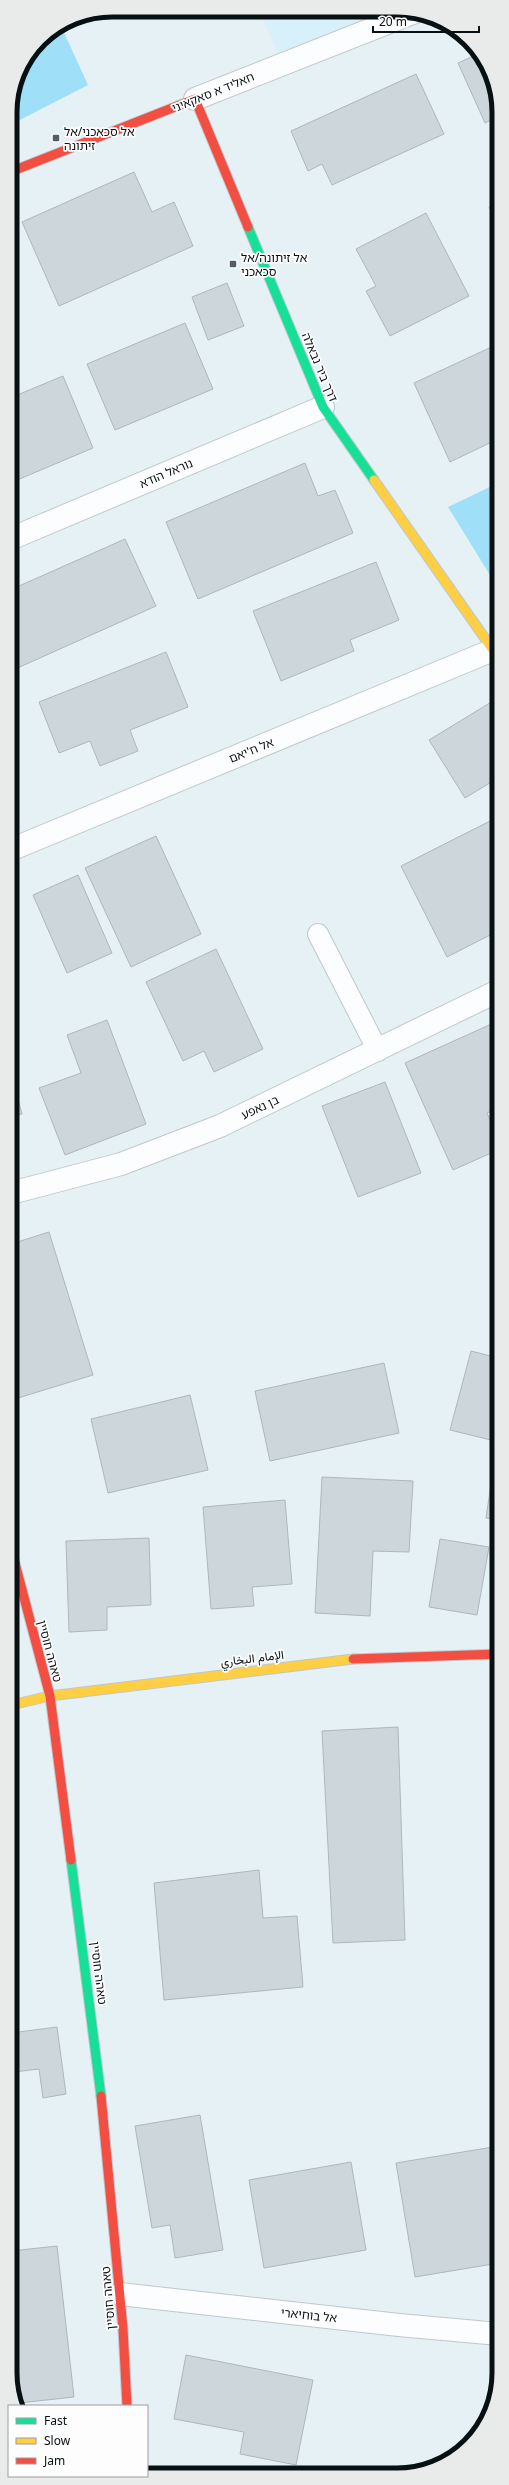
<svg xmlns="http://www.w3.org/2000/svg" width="509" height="2485" font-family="'Noto Sans',Vazirmatn,'Noto Sans Hebrew',sans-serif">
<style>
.built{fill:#d8f0fa}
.green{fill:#9fdff8}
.building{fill:#cdd7db;stroke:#aeb7bb}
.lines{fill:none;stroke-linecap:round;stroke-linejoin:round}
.lane-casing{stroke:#bfc8cc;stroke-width:22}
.street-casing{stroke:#bfc8cc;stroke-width:24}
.fast-casing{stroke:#bfc8cc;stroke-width:11}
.slow-casing{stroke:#bfc8cc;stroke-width:11}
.jam-casing{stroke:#bfc8cc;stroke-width:11}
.lane{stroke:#fbfdfe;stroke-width:20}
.street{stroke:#fbfdfe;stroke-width:22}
.fast{stroke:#16e098;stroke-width:9}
.slow{stroke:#ffcf43;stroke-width:9}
.jam{stroke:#f24e42;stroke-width:9}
.poi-dot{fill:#555f62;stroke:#fdfdfd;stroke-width:1.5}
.labels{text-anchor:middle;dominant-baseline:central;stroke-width:3.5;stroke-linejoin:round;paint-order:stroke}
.street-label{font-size:12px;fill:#071013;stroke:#fdfdfd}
.poi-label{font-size:12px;fill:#071013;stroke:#fdfdfd;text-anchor:start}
.rim{fill:none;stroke:#071013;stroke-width:5}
</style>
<rect width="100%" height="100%" fill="#e6f1f6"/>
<path class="built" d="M259,11l128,1 -108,44z"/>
<g class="green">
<path d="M61,26l27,59 -78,40c0,-31 8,-63 30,-85 6,-6 14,-10 21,-14z"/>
<path d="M498,483v105l-50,-81z"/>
</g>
<g class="building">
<path d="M478,54l20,45v18l-13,6 -27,-60z"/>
<path d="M416,74l28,60 -112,51 -10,-21 -14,7 -17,-40z"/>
<path d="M134,172l18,40 22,-10 19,44 -134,60 -37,-84z"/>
<path d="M498,202v26l-9,-21z"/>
<path d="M426,213l43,83 -79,40 -24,-45 10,-5 -20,-37z"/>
<path d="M227,283l17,43 -36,14 -16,-43z"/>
<path d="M185,323l28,66 -98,41 -28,-66z"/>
<path d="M498,344v95l-48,23 -36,-79z"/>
<path d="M63,376l30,72 -83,35v-85z"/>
<path d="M305,463l13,33 17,-6 18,43 -155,66 -32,-77z"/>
<path d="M125,539l31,67 -143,64 -3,-7v-73z"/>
<path d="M376,562l23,58 -49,20 4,11 -73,30 -28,-70z"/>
<path d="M166,652l22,55 -58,23 8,21 -38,15 -10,-25 -31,12 -20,-51z"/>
<path d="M493,701l5,9v68l-33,20 -36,-58z"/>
<path d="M498,817v114l-51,26 -46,-91z"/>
<path d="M156,836l45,98 -70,33 -46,-99z"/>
<path d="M78,875l34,78 -45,20 -34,-78z"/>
<path d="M216,949l47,100 -49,23 -10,-21 -21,10 -37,-79z"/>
<path d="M107,1020l39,104 -81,31 -26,-67 42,-15 -14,-38z"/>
<path d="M498,1021v87l-11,5 11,25v12l-45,20 -48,-107z"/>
<path d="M10,1071l12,43 -12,3z"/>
<path d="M385,1082l36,91 -63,24 -36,-91z"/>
<path d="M49,1232l44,143 -75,23 -7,-26v-128z"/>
<path d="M498,1263v17l-6,-2z"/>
<path d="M471,1351l28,7v84l-49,-12z"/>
<path d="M384,1363l15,70 -129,28 -15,-70z"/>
<path d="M190,1395l18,75 -100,23 -17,-74z"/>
<path d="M322,1477l91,4 -4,71 -36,-1 -3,65 -55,-3z"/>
<path d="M491,1484l8,1v35l-13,-2z"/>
<path d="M285,1500l7,84 -40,3 2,19 -43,3 -8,-102z"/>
<path d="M149,1538l2,67 -44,2v23l-38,2 -3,-91z"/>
<path d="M440,1539l49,8 -12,68 -48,-8z"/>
<path d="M398,1727l7,213 -72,3 -11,-212z"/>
<path d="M259,1870l4,48 34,-2 6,71 -139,13 -10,-117z"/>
<path d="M57,2027l9,67 -23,4 -4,-29 -25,3 -3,-39z"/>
<path d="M200,2115l23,135 -48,8 -5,-33 -18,3 -17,-102z"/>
<path d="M499,2146v117l-84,14 -19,-114z"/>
<path d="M351,2162l15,88 -102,18 -15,-88z"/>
<path d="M57,2246l17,151 -55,6 -8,-17v-135z"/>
<path d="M186,2355l127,25 -17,85 -56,-11 4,-22 -70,-13z"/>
</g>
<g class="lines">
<g class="lane-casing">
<path id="lane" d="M318,934l60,117"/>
</g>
<g class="street-casing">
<g id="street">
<path d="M195,99l220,-87"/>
<path d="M10,539l313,-132"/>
<path d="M10,850l483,-200"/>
<path d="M11,1193l110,-29 99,-38 278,-135"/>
<path d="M120,2294l279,31 100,9"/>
</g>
</g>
<g class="fast-casing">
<g id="fast">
<path d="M248,227l75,180 51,73"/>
<path d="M71,1860l30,236"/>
</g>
</g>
<g class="slow-casing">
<g id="slow">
<path d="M374,480l124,177"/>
<path d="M11,1705l39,-9 303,-37"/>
</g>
</g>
<g class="jam-casing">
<g id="jam">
<path d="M10,172l185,-73 53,128"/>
<path d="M11,1548l39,148 21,164"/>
<path d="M353,1659l146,-5"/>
<path d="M101,2096l22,233 4,77"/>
</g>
</g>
<use href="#lane" class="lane"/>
<use href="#street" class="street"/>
<use href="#fast" class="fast"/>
<use href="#slow" class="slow"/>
<use href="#jam" class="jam"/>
</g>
<g class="poi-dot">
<rect x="52" y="134" width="8" height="8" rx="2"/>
<rect x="229" y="260" width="8" height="8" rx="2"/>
</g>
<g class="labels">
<g class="street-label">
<text transform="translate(213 92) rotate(-22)">חאליד א סאקאיני</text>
<text transform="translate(320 367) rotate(67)">דרך ביר נבאלה</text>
<text transform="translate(166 473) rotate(-23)">נוראל הודא</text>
<text transform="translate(251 750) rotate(-22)">אל ח'יאם</text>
<text transform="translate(260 1107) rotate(-25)">בן נאפע</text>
<text transform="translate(50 1651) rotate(75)">טאהה חוסיין</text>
<text transform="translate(252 1658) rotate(-7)">الإمام البخاري</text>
<text transform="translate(99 1973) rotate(83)">טאהה חוסיין</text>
<text transform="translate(108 2298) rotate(-95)">טאהה חוסיין</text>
<text transform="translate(309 2315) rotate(6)">אל בוחיארי</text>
</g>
<g class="poi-label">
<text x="64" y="131">אל סכאכני/אל<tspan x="64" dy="14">זיתונה</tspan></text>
<text x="241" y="257">אל זיתונה/אל<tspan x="241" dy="14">סכאכני</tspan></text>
</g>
</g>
<path d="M0 0H509V2485H0ZM112 17H397A95 95 0 0 1 492 112V2373A95 95 0 0 1 397 2468H112A95 95 0 0 1 17 2373V112A95 95 0 0 1 112 17Z" fill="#e9eaea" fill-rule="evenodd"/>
<path class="rim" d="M112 17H397A95 95 0 0 1 492 112V2373A95 95 0 0 1 397 2468H112A95 95 0 0 1 17 2373V112A95 95 0 0 1 112 17Z"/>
<rect x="8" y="2405" width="140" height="72" fill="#fdfdfd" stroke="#9b9e9f"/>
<rect x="16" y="2418" width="20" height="6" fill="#16e098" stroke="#9b9e9f"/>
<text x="44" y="2425" font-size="12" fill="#071013">Fast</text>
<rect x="16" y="2438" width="20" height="6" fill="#ffcf43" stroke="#9b9e9f"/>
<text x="44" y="2445" font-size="12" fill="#071013">Slow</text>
<rect x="16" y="2458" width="20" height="6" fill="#f24e42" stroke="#9b9e9f"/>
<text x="44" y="2465" font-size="12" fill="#071013">Jam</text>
<path d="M373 26v6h106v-6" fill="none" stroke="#071013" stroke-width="2"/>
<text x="379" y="26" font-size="12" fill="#071013" stroke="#fdfdfd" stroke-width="3" paint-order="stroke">20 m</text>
</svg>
